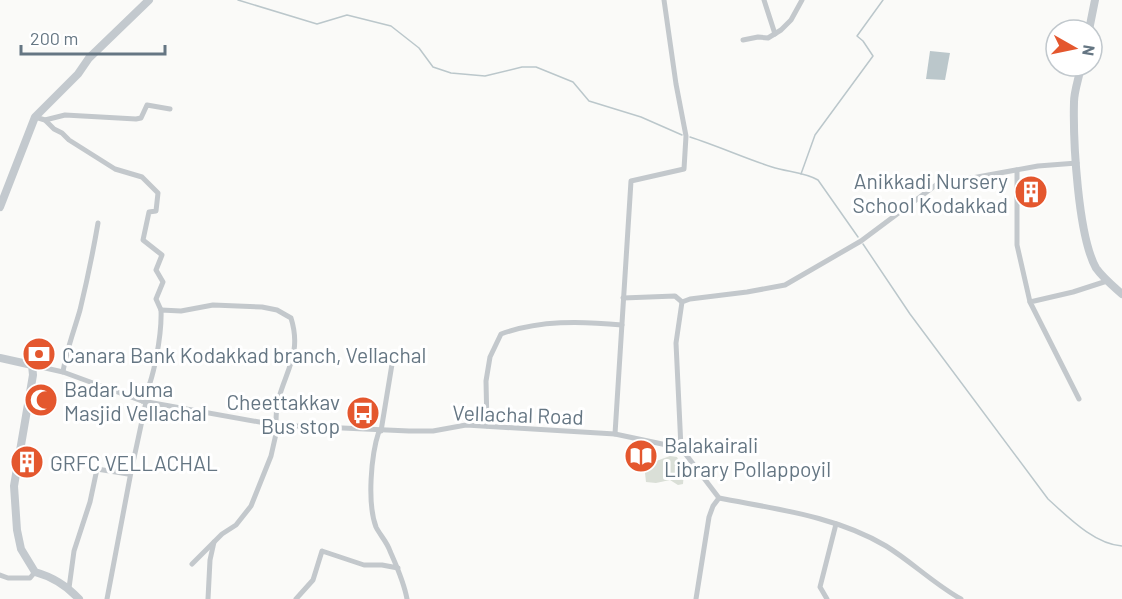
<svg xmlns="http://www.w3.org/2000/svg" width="1122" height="599" font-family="Barlow,sans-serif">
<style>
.green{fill:#dadfd7}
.water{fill:#bbc7cb}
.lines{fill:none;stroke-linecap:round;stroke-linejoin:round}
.stream{stroke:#bbc7cb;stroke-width:1.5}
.street{stroke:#c3c8cc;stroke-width:5}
.secondary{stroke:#c3c9ce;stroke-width:8}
.labels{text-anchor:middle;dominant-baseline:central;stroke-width:6;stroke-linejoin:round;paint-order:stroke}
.poi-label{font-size:21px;fill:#657683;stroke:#fff;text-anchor:start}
.street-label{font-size:21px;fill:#657683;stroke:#fff}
</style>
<rect width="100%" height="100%" fill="#fafaf8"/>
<path class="green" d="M670,456l7,1 7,15 -1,12 -5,1 -8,-5 -14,3 -10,-1 -1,-9 3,-9z"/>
<path class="water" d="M930,51l20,2 -5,27 -19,-1z"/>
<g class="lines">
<g class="stream">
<path d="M238,0l79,24 30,-9 44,11 28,22 14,19 18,6 34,3 37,-9h14l37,15 16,19 52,16 41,18"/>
<path d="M690,137c28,9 54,21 82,30 15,5 32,5 46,13l40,57"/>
<path d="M801,174l14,-39 58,-79 -10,-15 -6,-5 26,-36"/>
<path d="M863,244l47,70 138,185c20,18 46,45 74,47"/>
</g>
<g class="street">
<path d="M764,0l11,34"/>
<path d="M743,40l15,-3 10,1 13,-8 10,-10 11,-20"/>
<path d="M35,117l10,3 9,9 8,4 7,7 46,29 27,8 16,16 -2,18 -7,1 -6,28 19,15 -6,15 7,12 -7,17 5,11"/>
<path d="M45,120l20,-5 71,4 5,-1 6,-13 23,4"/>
<path d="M1017,170v75l13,57"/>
<path d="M623,298l52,-2 7,6"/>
<path d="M32,365l31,7 79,29 134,24 133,6h24l33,-6 149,9 66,14 38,50c56,11 117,18 167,48 26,16 48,38 75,53"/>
<path d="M63,372c3,-21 11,-41 17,-62 7,-29 13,-58 18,-87"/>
<path d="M1079,399l-49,-97 43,-10 34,-11"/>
<path d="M142,401c12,-19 20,-68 19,-91l20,1 32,-6 49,2 15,3 14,8c11,35 -5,52 -13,83 -2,7 -2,16 -2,24"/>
<path d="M487,426l-1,-45 4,-24 11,-23c38,-14 80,-13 121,-9"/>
<path d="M379,431c-8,24 -12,72 -3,96 4,8 11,15 14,24 7,16 14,31 17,48"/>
<path d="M381,431l13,-79"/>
<path d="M615,434l16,-253 53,-12 2,-33 -10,-52 -12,-84"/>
<path d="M681,448l-5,-105 6,-41 8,-3 57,-7 38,-7 76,-44 83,-62 28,-1 66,-12 39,-3"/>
<path d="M192,564l30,-30 14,-9 15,-19 20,-50 7,-31"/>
<path d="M0,575l8,3h22l5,-6"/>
<path d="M69,588l5,-37 16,-49 7,-33 31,5 3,-2 15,-70"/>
<path d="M107,599l24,-127"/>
<path d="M208,599l2,-39 4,-18"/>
<path d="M296,599l17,-19 9,-29 42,14h18l16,3"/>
<path d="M696,599l13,-82 4,-11 6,-8"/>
<path d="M827,599l-7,-12 16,-63"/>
</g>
<g class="secondary">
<path d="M1089,30l6,-30"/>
<path d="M1081,66c-2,12 -7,25 -7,36 -1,39 4,134 22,166 7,10 17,18 26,26"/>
<path d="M0,207l35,-90 43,-43 11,-16 60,-58"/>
<path d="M0,358l32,7 1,10 -19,111 3,44 4,19 14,23c18,5 31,13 44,27"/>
</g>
</g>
<defs>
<g id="building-disc" transform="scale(1.725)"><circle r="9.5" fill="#e4572e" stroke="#fff"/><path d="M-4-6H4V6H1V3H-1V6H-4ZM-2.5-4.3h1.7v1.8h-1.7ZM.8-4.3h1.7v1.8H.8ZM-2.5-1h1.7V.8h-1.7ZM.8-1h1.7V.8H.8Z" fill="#fff"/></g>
<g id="bank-disc" transform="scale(1.725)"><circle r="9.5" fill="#e4572e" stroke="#fff"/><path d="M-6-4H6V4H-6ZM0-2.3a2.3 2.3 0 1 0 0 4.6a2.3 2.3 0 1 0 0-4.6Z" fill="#fff"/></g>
<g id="mosque-disc" transform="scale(1.725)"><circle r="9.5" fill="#e4572e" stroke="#fff"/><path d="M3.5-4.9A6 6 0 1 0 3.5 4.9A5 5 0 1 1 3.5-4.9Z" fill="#fff"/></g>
<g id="bus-disc" transform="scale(1.725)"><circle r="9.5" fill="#e4572e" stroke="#fff"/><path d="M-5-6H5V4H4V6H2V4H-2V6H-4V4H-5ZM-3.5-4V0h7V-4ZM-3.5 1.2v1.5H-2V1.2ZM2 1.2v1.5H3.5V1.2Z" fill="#fff"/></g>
<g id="library-disc" transform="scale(1.725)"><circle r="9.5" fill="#e4572e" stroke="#fff"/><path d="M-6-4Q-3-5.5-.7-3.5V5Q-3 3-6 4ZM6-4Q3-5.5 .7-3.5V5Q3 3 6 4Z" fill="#fff"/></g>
</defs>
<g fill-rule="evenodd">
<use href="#building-disc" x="1031" y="192"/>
<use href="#bank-disc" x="39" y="354"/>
<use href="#mosque-disc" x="41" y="400"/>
<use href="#bus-disc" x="363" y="413"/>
<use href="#library-disc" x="641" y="456"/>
<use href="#building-disc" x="27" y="462"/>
</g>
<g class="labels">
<g class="poi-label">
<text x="1008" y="180" text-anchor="end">Anikkadi Nursery<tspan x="1008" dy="24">School Kodakkad</tspan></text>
<text x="62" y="354">Canara Bank Kodakkad branch, Vellachal</text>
<text x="64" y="388">Badar Juma<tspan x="64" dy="24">Masjid Vellachal</tspan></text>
<text x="340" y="401" text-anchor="end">Cheettakkav<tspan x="340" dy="24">Bus stop</tspan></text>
<text x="664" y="444">Balakairali<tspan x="664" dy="24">Library Pollappoyil</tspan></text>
<text x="50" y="462">GRFC VELLACHAL</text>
</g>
<g class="street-label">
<text transform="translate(518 414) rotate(2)">Vellachal Road</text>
</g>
</g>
<g transform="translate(1074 48) rotate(99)"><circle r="28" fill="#ffffff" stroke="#c1c8cd" stroke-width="1.5"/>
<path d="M0-4.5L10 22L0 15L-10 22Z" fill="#e4572e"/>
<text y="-9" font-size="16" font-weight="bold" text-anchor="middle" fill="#657683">N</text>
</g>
<path d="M21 45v9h144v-9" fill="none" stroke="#657683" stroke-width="3"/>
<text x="30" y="45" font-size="18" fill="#657683" stroke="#ffffff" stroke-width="4.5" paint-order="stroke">200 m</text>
</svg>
